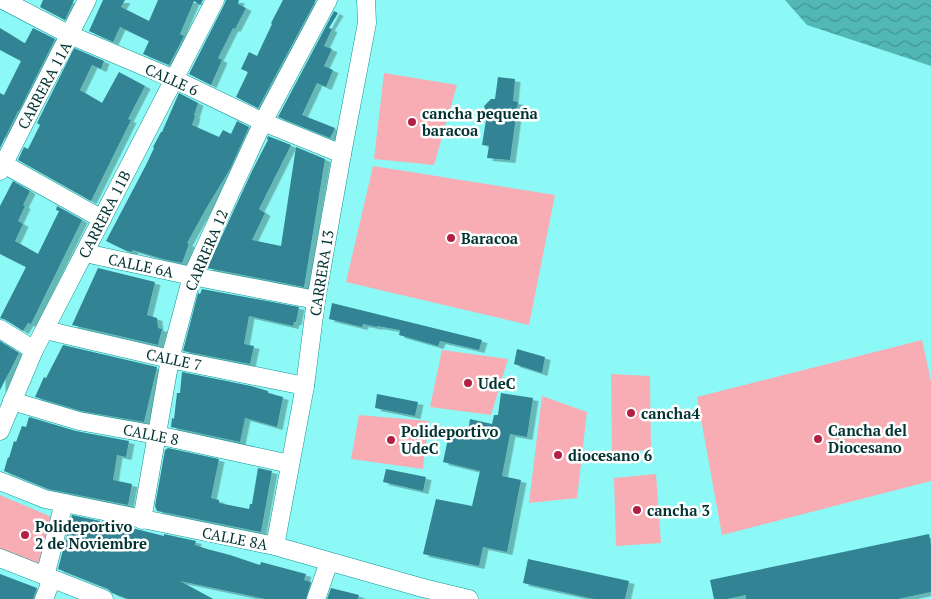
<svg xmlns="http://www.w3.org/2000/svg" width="931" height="599" font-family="'PT Serif',serif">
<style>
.green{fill:#f7adb3}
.water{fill:url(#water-waves)}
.building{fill:#338393;filter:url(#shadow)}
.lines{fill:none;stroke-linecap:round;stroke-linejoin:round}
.minor-casing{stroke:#149492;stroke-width:19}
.minor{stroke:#fff;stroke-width:18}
.poi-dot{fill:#b22045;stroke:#fff;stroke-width:2}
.labels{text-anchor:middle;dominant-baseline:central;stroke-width:5;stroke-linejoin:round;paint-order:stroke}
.street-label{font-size:15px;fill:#003332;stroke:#fff}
.poi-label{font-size:15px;font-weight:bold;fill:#003332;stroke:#fff;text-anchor:start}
</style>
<defs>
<pattern id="water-waves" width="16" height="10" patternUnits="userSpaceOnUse" patternTransform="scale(1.25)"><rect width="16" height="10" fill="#52b8b6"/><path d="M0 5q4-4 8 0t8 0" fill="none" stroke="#429695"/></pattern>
<filter id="shadow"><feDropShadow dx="5.5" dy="3" stdDeviation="0" flood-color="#0004"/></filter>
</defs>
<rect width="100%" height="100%" fill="#8df9f6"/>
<g class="green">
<path d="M384,73l73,12 -23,80 -60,-6z"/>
<path d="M373,166l182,29 -26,130 -183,-43z"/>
<path d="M922,340l9,41v100l-209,54 -25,-138z"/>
<path d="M442,350l66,9 -17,56 -61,-8z"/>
<path d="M611,374l39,2 1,74 -39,2z"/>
<path d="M542,396l45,16 -10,86 -48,5z"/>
<path d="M359,415l70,6 -6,48 -72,-10z"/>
<path d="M656,474l5,69 -45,3 -2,-68z"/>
<path d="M0,495l54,23 -14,47 -40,-14z"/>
</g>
<path class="water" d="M785,0h146v66l-124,-41z"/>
<g class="building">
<path d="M43,0h31l-9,20 -25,-13z"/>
<path d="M103,0h22l-4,7 28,14 9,-21h45l-3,5 -6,-4 -14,33 4,2 -15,29 -26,-11 6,-13 -29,-14 -7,15 -24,-11z"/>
<path d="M226,0h13l-1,4 8,4 -11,21 -2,-1 -15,30 4,2 -11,25 -22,-11 35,-69z"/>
<path d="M283,0h33l-58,108 -22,-11 12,-25 -7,-3 8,-17 8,4 15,-32 -1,-1z"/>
<path d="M334,11l4,2 -9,15 3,1 -8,17 8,3 -8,17 9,4 -7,17 -9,-4 -15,32 33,13 -5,10 -52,-21z"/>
<path d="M0,28l24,15h1l8,-15 22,11 -36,72h-1l-18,37v-55l4,2 17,-34 -21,-11z"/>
<path d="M74,48l30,13 -3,8 -9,-4 -12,25 22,13 17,-31 26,14 -17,33 3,1 -3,6 -37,75 -73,-41 6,-13 4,2 12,-24 -3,-2z"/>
<path d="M498,77l17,2 -2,22 5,1 -8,58 -23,-2 2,-12 -7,-1 5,-31 -3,-8 7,-7h4z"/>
<path d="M179,93l19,10 -4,12 1,1 -3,9 27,12 4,-7 8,4 6,-13 12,6 -19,42 -23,38 -20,36 2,1 -7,19 -19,-4 -30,-9 -1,2 -5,-1 -21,-10 40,-76 8,-17 -1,-1 8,-15h1z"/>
<path d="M268,136l23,9 -32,64 6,4 -13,27 29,6 15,-99 29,12 -21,128 -97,-19 46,-99 15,-29 -1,-1z"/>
<path d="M13,181l17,10 -7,14 2,1 -7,15 5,3 -8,17 23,13 21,-43 -3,-1 1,-4 25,14 -51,104 -3,-1 -5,8 -17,-11 -6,-2 26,-51 -26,-13v-48z"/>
<path d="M98,268l57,14 -8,33 10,3 1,10 4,1 -4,16 -86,-20z"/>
<path d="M202,289l97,18 -3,15h-2l-1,4 -44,-10 -5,28 10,2 -4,18 -67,-13 15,-58 2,1z"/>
<path d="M332,303l150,37 -3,10 -39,-9 -2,5 -39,-11 1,-5 -23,-4v1l-14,-3 -1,3 -33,-8z"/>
<path d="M0,341l19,12 -19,37z"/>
<path d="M63,345l94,22 -13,55 -63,-11 -46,-14 9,-20 2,1z"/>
<path d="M517,349l28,8 -3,16 -28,-9z"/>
<path d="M182,372l69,14 17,5v2l15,4 -6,30 -32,-9 -5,24 -69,-15 1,-9 2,1 3,-26h3z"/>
<path d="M501,393l32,5 -6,39 -17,-3 -8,42 19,4 -14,72 -24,-5 -4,19 -56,-12 13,-55 36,7 8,-35 -37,-9 6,-28 18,5 3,-20 22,5 2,-9h4z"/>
<path d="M377,394l41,8 -3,14 -40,-8z"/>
<path d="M29,417l47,14 53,10 -3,16 -9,-2 -4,25 19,4 -4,21 -80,-16 -44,-18 4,-14 1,1 5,-17 2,1 6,-16 4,1z"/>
<path d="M168,448l51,11 -8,39 8,2v3l30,6 1,-5h2l6,-36 14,3 -11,61 -104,-21 -2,-5 10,-56z"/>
<path d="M386,469l40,8 -3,14 -40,-9z"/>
<path d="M72,515l52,11 40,10v-2l32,7 -1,4 12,4 23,6 30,10 1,-3 45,12 -2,6 7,2 -5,17h-41l-85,-18 33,18h-85l-16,-6 -4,-4 -50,-20z"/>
<path d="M929,534l2,11v47l-33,7h-152v-4l-19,4h-13l-4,-19z"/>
<path d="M528,559l101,22 -4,18h-31l-71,-16z"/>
<path d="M0,574l37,14 -4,11h-33z"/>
<path d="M331,588l28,7 -1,4h-31z"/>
</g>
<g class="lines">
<g class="minor-casing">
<g id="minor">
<path d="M3,0l67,35 104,44 89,43 79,32"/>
<path d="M0,162l102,57"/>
<path d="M0,171l87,-171"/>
<path d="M85,253l107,23 124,24"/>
<path d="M0,329l34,21"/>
<path d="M45,330l125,29 135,27"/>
<path d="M12,401l67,20 78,14 133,29"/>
<path d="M0,431l34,-81 181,-350"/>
<path d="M0,481l45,18 230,47 148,42 46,11"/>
<path d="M142,520l28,-161 22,-83 71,-154 65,-122"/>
<path d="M275,546l30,-160 11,-86 26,-146 25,-131 -1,-23"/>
<path d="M0,558l104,41"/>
<path d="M45,576l19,-73"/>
<path d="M44,599l8,-20"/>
<path d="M316,599l13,-37"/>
</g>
</g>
<use href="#minor" class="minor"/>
</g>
<g class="poi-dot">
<circle cx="412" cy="122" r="5"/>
<circle cx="451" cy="238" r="5"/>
<circle cx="468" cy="383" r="5"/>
<circle cx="631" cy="413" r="5"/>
<circle cx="818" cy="439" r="5"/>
<circle cx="391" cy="440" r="5"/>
<circle cx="558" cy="455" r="5"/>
<circle cx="637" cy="510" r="5"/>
<circle cx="25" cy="535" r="5"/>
</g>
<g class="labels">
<g class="street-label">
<text transform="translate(172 79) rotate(24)">CALLE 6</text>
<text transform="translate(44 85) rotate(-62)">CARRERA 11A</text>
<text transform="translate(104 214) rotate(-63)">CARRERA 11B</text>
<text transform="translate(206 250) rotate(-67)">CARRERA 12</text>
<text transform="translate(141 265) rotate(12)">CALLE 6A</text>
<text transform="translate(321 273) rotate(-81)">CARRERA 13</text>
<text transform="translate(174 359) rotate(12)">CALLE 7</text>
<text transform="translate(151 434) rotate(11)">CALLE 8</text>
<text transform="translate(235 538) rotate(11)">CALLE 8A</text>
</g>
<g class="poi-label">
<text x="422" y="113">cancha pequeña<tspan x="422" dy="17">baracoa</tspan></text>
<text x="461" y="238">Baracoa</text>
<text x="478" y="383">UdeC</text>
<text x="641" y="413">cancha4</text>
<text x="828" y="430">Cancha del<tspan x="828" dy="17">Diocesano</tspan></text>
<text x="401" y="431">Polideportivo<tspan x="401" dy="17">UdeC</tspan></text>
<text x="568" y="455">diocesano 6</text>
<text x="647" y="510">cancha 3</text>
<text x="35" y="526">Polideportivo<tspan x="35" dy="17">2 de Noviembre</tspan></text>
</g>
</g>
</svg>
